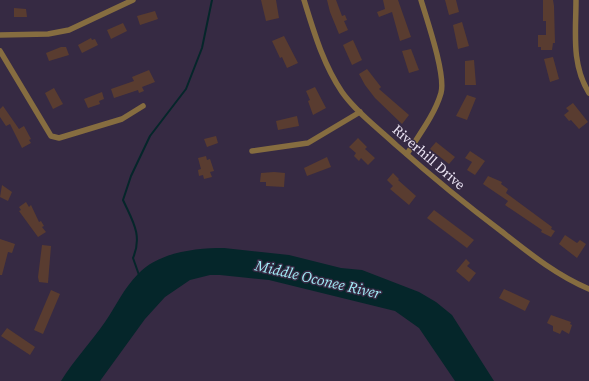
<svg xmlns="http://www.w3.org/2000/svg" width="589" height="381" font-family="'Source Serif 4',serif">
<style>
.water{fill:#05262a}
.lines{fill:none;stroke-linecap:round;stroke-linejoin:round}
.stream{stroke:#05262a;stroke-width:2}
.building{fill:#593c30}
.minor{stroke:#866d40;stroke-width:5.5}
.labels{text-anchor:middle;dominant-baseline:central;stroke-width:3;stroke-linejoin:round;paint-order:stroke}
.street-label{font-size:14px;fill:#e9e2f2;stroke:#362a43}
.water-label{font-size:15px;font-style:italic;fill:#a1edf7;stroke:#362a43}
</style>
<rect width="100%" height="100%" fill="#362a43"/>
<path class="water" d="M224,248l65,7 52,13 21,2 57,22 17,10 16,13 42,66h-39l-36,-53 -24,-17 -126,-31 -49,-5h-10l-20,5 -25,17 -20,22 -45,62h-39c13,-21 30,-39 44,-59 11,-16 19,-34 33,-48 21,-22 57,-26 86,-26z"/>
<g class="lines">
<path class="stream" d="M139,275l-6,-17c10,-23 -1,-38 -10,-58l8,-24 19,-40 36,-47 16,-41 10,-48"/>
</g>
<g class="building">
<path d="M261,0h15l3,18 -13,3z"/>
<path d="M327,0h9l6,16 3,-1 2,5 -3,1 4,9 -9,4 -9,-22z"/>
<path d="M383,0h15l13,37 -11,4 -8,-29 -13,5 -2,-5 8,-3z"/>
<path d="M445,0h11l3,12 -10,3z"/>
<path d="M543,0h10l1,6 1,37h-2l-1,7h-11v-3h-3v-12h8v-14h-3z"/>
<path d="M14,8l12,1 1,8h-13z"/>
<path d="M155,11l3,8 -18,6 -3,-9z"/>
<path d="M462,22l7,24 -11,3 -5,-24z"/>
<path d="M123,23l4,8 -16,8 -4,-9z"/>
<path d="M284,36l14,27 -11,5 -5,-11 -2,1 -8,-17z"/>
<path d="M91,38l1,2 3,-1 3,6 -16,8 -4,-8z"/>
<path d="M353,40l9,20 -10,5 -9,-20z"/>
<path d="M61,47h5l3,8 -20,6 -3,-8z"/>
<path d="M411,49l8,21 -10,3 -7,-22z"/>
<path d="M553,57l6,22 -9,3 -6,-23z"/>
<path d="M474,60l2,25h-11v-24z"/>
<path d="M367,69l14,18 -2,2 30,26 -7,9 -27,-26 -10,-13 -6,-11z"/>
<path d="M149,70l6,12 -13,5 2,4 -5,2 -1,-3 -24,8 -3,-9 23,-8 -2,-4z"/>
<path d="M315,87l11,21 -13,7 -5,-14 2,-1 -4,-9z"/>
<path d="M54,88l9,16 -10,5 -8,-16z"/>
<path d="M102,92l2,7 -5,2 1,3 -12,4 -4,-9z"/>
<path d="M467,95l9,3 -9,22 -11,-4z"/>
<path d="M573,103l15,19 -9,7 -8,-9 -2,1 -5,-6 5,-4 -3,-3z"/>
<path d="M3,106l16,23 5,-3 7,13 -2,1 2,3 -9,5 -12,-24 -4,2 -6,-9v-8z"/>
<path d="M297,116l2,10 -21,4 -2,-9z"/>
<path d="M216,136l2,7 -11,4 -3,-8z"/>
<path d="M358,138l9,9 -2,2 10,9 -7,7 -7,-7 -2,3 -5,-5 2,-3 -7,-6z"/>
<path d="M436,142l19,15 -6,7 -19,-15z"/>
<path d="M470,151l15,10 -10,14 -8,-5 5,-8 -7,-4z"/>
<path d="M206,156l1,4 3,-1 4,12 -4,1 2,5 -8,2 -1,-4 -4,1 -1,-6 3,-1 -3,-11z"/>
<path d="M327,157l4,10 -24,9 -3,-8z"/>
<path d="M274,172l11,1 -1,14 -18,-1v-4h-6l1,-9z"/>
<path d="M393,173l6,6 -1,1 18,16 -7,9 -19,-16 3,-3 -6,-6z"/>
<path d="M488,176l14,6 -1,2 7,5 -2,4 46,34 -1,2 4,2 -4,6 -10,-5 1,-2 -37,-25 3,-4 -25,-17z"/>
<path d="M2,185l10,7 -4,9 -8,-4z"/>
<path d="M26,202l3,5 2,-2 8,17 2,-1 3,5 -2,1 4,5 -8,5 -19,-26 2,-1 -2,-3z"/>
<path d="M434,210l40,30 -7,8 -40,-30z"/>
<path d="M565,235l12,8 3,-3 6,4 -9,14 -18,-14z"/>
<path d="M0,239l15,5 -3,9 -4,-1 -6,23h-2z"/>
<path d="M42,245l9,1 -3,37 -9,-1 -1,-5z"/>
<path d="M466,259l4,4 -3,3 9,7 -7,9 -13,-11z"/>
<path d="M504,289l26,12 -5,10 -26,-13z"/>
<path d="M51,290l9,4 -17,40 -9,-4z"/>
<path d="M551,315l20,7 -1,2 2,1 -3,9 -7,-4 -2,4 -7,-3v-5l-6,-3z"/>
<path d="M7,328l28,19 -5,8 -29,-19z"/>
</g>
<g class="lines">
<g class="minor">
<path d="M304,0c10,32 19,64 38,92 14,20 36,36 54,53 34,30 69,59 105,86 28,22 55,44 88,58"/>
<path d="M576,0c0,32 -5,64 13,93"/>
<path d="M0,35l48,-1 21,-4 64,-30"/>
<path d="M0,51l51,85 8,2 63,-19 21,-13"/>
<path d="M252,151l56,-8 52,-31"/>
<path d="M407,154c12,-19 28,-40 34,-61 5,-18 -14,-73 -20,-93"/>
</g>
</g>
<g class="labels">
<g class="street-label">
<text transform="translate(429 157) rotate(41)">Riverhill Drive</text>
</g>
<g class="water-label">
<text transform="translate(318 279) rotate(13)">Middle Oconee River</text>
</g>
</g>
</svg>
